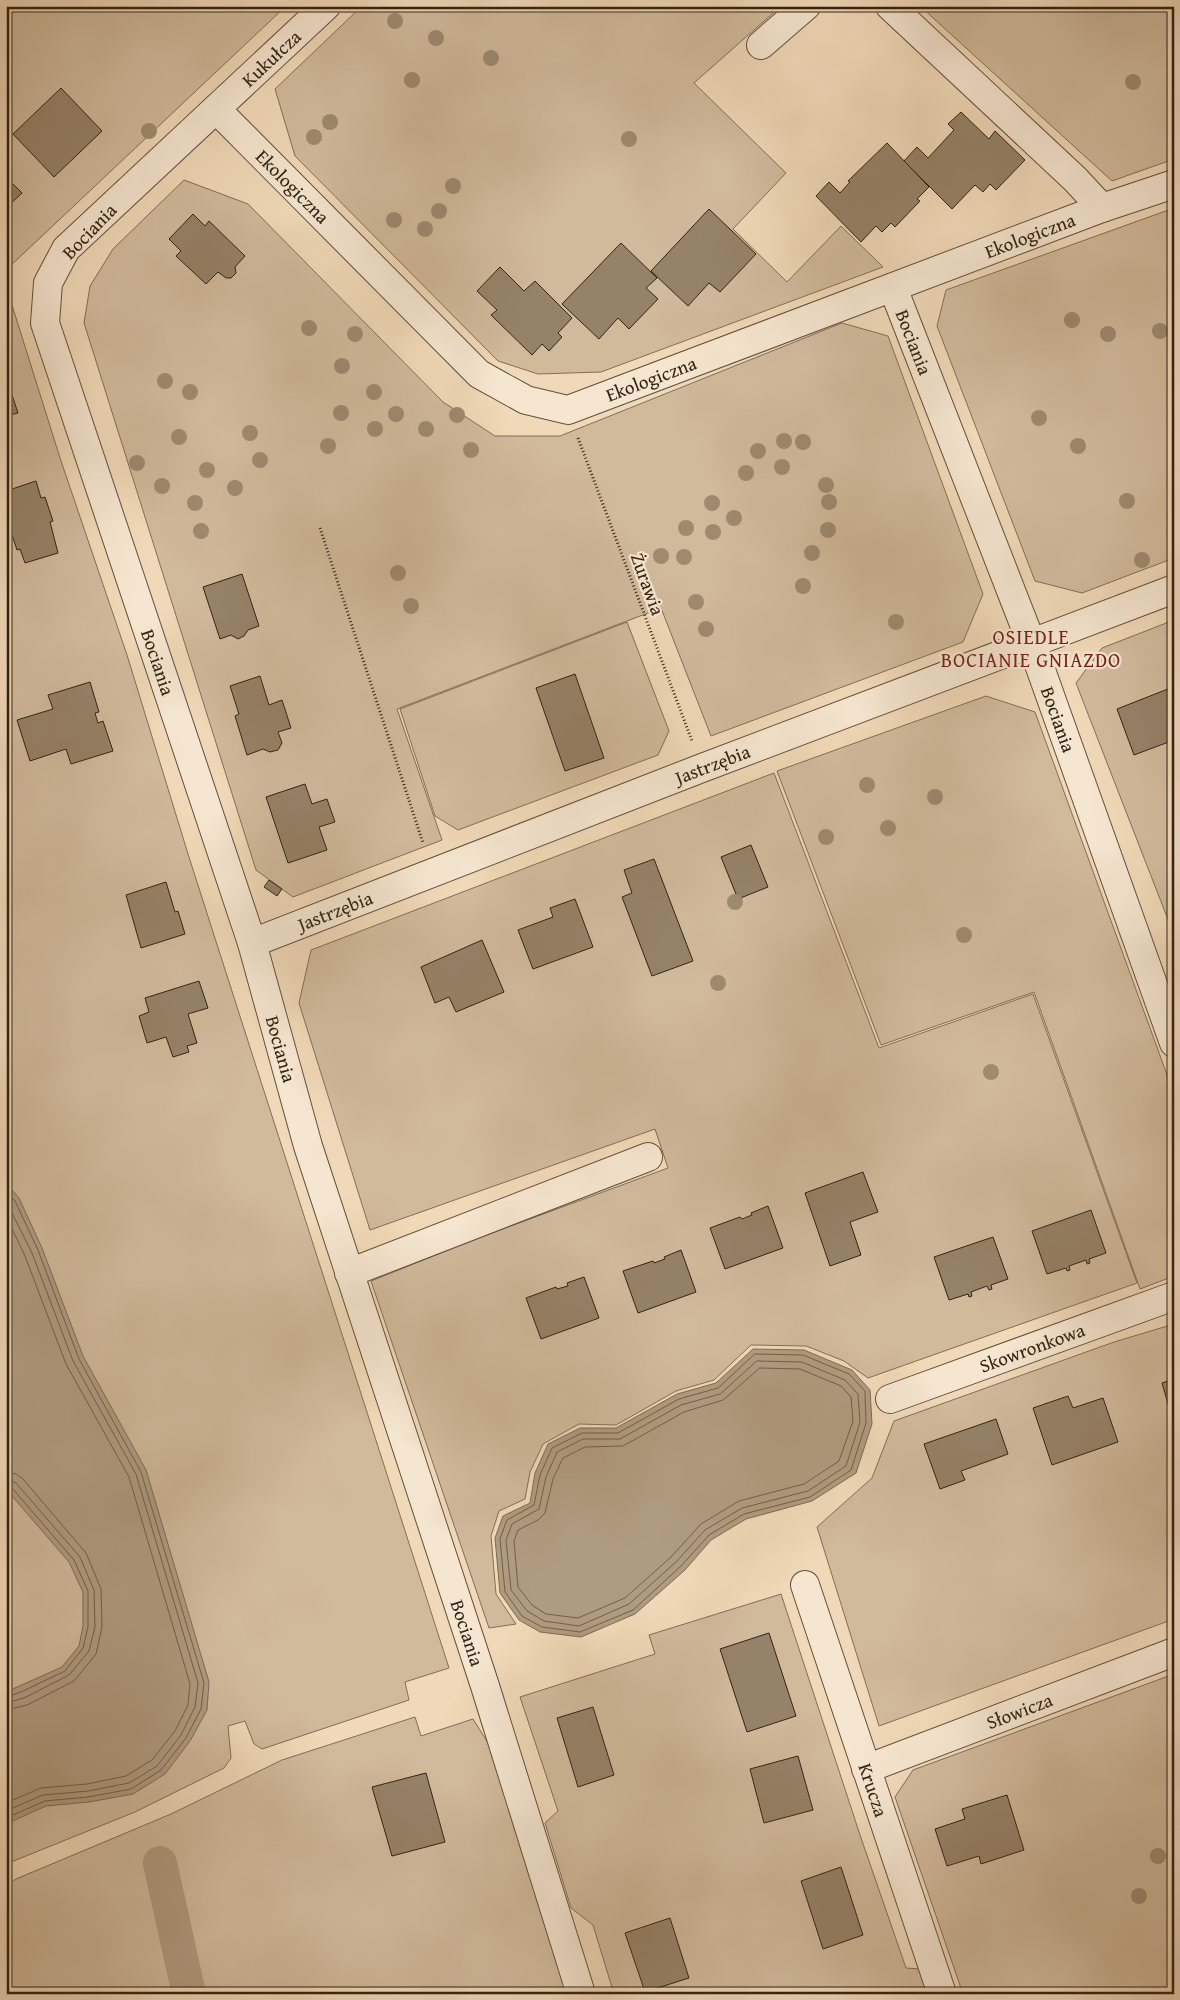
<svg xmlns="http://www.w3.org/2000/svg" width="1180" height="2000" font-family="'Gentium Book Plus',serif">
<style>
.green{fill:#d0ba9c;stroke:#816e56}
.water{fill:#af9b7f;stroke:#7d6b53}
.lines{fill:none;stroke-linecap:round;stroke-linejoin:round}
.shore{stroke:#705f48;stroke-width:1}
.canal{stroke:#af9b7f;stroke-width:34}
.building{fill:#958268;stroke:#322311}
.minor-casing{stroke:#62503b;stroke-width:30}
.path{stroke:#322311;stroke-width:3;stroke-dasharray:1 2.5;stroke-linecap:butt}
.minor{stroke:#f5e6d1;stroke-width:28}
.tree{fill:#9e8a6f}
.labels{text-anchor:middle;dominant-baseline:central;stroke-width:4.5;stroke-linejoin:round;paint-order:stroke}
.street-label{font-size:19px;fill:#322311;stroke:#f5e6d1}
.neighbourhood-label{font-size:20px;letter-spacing:1px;fill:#7a1f14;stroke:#f5e6d1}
</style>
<rect width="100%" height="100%" fill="#f0d9b8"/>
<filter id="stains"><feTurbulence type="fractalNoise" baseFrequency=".004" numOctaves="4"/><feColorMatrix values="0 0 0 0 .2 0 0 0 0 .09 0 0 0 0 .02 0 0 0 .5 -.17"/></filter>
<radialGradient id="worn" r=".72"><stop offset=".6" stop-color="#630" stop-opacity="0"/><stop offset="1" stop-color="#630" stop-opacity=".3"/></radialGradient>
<g class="green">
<path d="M6,6h280l-280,264z"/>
<path d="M362,6h419l-87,77 92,90 -53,56 54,53 54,-56 42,41 -282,105 -63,2 -40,-13 -203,-205 -20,-67z"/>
<path d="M920,6h254v153l-62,22z"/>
<path d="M184,180l64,24 195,198 52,34h65l282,-113 46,13 95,258 -20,48 -252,94 -50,-128 -264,101 45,131 -149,57 -37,-27 -172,-547 6,-37 23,-37z"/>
<path d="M1174,208v350l-92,35 -47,-12 -98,-255 9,-36z"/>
<path d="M6,286l54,172 67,197 61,199 261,814 -44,14 4,18 -147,49 -8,-5 -9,-23 -17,5 3,32 -7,10 -89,44 -129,52z"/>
<path d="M1174,620v315l-98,-252 26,-35z"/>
<path d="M627,622l42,109 -11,24 -200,75 -23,-14 -35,-107z"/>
<path d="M986,696l49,16 139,382v182l-34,13 -106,-297 -153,53 -104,-274z"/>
<path d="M774,773l105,275 154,-54 104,289 -269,95 -24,-17 -38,-15 -55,-1 -37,35 -38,11 -60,34 -37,-1 -36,20 -13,28 -5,27 -26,12 -8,25 5,58 20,30 -27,4 -118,-347 110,-44 187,-69 -13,-39 -285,101 -71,-227 12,-53z"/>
<path d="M1174,1324v295l-295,107 -62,-199 55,-49 22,-57 220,-79z"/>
<path d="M781,1594l80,244 45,130 14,1 9,25h-315l-21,-69 -22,-17 -26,-85 13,-12 -38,-114 135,-43 -6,-19z"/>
<path d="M1174,1674v320h-211l-68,-197 18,-27z"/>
<path d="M415,1717l6,19 52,-17 17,27 78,248h-562v-108l10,-7 155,-65 111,-54z"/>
</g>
<g class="water">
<path d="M6,1183l13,15 23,50 41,108 63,114 63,212 -2,28 -17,31 -25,33 -32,20 -44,8 -43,4 -40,18v-132l56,-25 17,-21 4,-20v-34l-14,-30 -63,-73z"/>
<path d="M753,1349l51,1 48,20 18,20 2,34 -16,49 -44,28 -66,18 -35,21 -26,30 -50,44 -54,23 -41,-5 -21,-12 -19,-27 -5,-55 8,-22 27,-13 5,-30 13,-29 32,-16h36l61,-34 39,-11z"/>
</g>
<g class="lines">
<g class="shore">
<path d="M6,1191l9,10 23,49 41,109 62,113 63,211 -3,26 -15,29 -25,32 -30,19 -43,8 -43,4 -39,17"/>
<path d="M6,1201l26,52 41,108 63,113 62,209 -3,24 -14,28 -24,31 -28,17 -41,8 -45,4 -37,16"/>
<path d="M6,1216l19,40 41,108 63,113 61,207 -2,21 -13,26 -23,29 -26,16 -39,8 -46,4 -35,15"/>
<path d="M755,1354l48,1 46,19 16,17 1,32 -15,47 -41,27 -66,17 -35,21 -28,31 -48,44 -53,22 -38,-5 -20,-11 -17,-24 -5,-53 7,-19 27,-15 6,-30 12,-27 30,-15h36l61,-34 39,-11z"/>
<path d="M757,1361l45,1 43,18 13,14 2,28 -14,44 -38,25 -66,17 -37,22 -29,32 -47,42 -50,22 -35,-5 -17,-10 -16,-21 -5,-50 6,-16 27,-15 7,-32 11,-25 26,-13h37l61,-34 39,-11z"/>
<path d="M760,1368l40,1 41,17 10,11 2,24 -14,40 -35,23 -65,17 -38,23 -30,33 -46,41 -47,20 -32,-4 -14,-9 -14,-18 -4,-46 4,-11 20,-10 7,-7 8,-34 10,-21 22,-11 38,-1 61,-34 39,-12z"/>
<path d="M6,1472l10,2 6,4 64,75 15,36 1,38 -6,27 -22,27 -47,24 -21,5"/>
<path d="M6,1479l10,4 64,74 14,33 1,37 -6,24 -20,24 -45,23 -18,5"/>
<path d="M6,1486l6,2 62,72 14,31v36l-5,21 -18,23 -44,21 -15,5"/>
</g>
<path class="canal" d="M160,1863l29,131"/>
</g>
<g class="building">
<path d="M61,88l41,43 -48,46 -41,-43z"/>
<path d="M961,112l28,27 6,-8 30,29 -29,30 -6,-6 -7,8 -8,-7 -23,24 -48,-48 13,-14 11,11 26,-28 -6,-6z"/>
<path d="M887,143l42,44 -12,12 3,2 -25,26 -4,-4 -9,9 -6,-6 -15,16 -45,-46 13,-14 11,11 10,-11 -2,-1z"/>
<path d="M6,177l16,16 -16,15z"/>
<path d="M709,209l47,45 -36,38 -11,-9 -21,23 -37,-35z"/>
<path d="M193,214l12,12 4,-5 36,35 -10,11 1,6 -5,5h-5l-8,-6 -12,12 -30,-28 5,-5 -12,-12z"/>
<path d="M621,243l36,35 -11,10 12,11 -29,30 -11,-11 -19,21 -37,-35z"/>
<path d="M500,267l24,24 11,-10 37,37 -14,15 4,4 -13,14 -7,-7 -10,11 -41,-40 6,-5 -20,-19z"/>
<path d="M9,386l9,27 -12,3v-29z"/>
<path d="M36,481l5,17 4,-1 8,24 -3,1 8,31 -33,10 -5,-14 -3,1 -5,-15 -6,2v-46z"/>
<path d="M242,574l17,52 -11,4 -4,6 -6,3 -7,-4 -11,4 -17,-52z"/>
<path d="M575,674l29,84 -39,13 -29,-83z"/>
<path d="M260,676l9,29 13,-5 9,28 -13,4 4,11 -4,7 -8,2 -7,-3 -16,6 -12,-39 4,-2 -9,-28z"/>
<path d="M90,682l9,30 -4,1 3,10 5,-2 10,30 -42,13 -5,-15 -36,12 -13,-41 36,-11 -5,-14z"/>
<path d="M1173,687l1,53 -40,15 -17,-46z"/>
<path d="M305,784l7,20 15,-5 8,23 -16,5 8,23 -39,13 -22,-66z"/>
<path d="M751,845l17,42 -30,12 -17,-42z"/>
<path d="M654,859l39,102 -41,15 -30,-79 10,-4 -8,-23z"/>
<path d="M269,880l13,9 -5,7 -13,-9z"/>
<path d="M166,882l9,30 3,-1 7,23 -44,14 -15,-53z"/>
<path d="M575,899l18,48 -60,22 -15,-39 35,-13 -3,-9z"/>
<path d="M482,940l22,52 -48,20 -7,-15 -14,6 -14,-36z"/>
<path d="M199,981l9,27 -20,6 9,29 -10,3 2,6 -16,5 -7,-20 -19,6 -8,-27 10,-4 -4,-14z"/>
<path d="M863,1172l15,40 -28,10 11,33 -31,11 -25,-73z"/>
<path d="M768,1206l15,42 -58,21 -15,-41 30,-11 2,2 10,-4 -1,-2z"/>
<path d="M1091,1210l15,43 -17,6 1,4 -3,1 -1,-4 -17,6 1,4 -3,1 -1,-3 -19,6 -15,-43z"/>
<path d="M993,1237l15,42 -17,6 1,4 -3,1 -2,-4 -16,6 1,4 -3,1 -1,-3 -19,6 -15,-43z"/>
<path d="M681,1250l15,42 -58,21 -15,-42 30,-10 1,2 11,-4 -1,-2z"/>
<path d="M584,1277l15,41 -58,21 -15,-41 30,-11 1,2 11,-3 -1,-3z"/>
<path d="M1174,1379v46l-12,-42z"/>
<path d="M1068,1396l5,12 30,-10 15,44 -66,23 -19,-57z"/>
<path d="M996,1419l12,35 -47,17 4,9 -25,9 -16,-45z"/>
<path d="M769,1633l27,83 -49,16 -27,-83z"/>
<path d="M593,1707l21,68 -36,12 -21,-69z"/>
<path d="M798,1756l15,54 -49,13 -14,-54z"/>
<path d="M426,1773l19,69 -53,14 -20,-69z"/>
<path d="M1007,1795l17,55 -43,14 -2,-8 -32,10 -12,-37 30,-10 -3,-10z"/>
<path d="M841,1867l22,68 -40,14 -22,-68z"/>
<path d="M670,1918l19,60 -44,14 -20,-59z"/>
</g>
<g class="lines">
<g class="minor-casing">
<g id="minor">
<path id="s1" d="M326,6l-260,243 -18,34 -3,40 207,620 56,203 177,540 96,308"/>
<path d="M890,6l185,173 27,29"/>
<path d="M761,45l45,-39"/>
<path id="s2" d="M216,109l263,265 47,26 42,10 534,-202 72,-24"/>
<path id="s3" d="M893,288l138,354 143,401"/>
<path id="s4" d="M252,943l450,-175 472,-179"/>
<path d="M349,1273l299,-116"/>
<path id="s5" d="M890,1399l284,-103"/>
<path id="s6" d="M805,1585l137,409"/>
<path id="s7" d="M866,1769l308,-117"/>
</g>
</g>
<g class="path">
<path d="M578,438l114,303"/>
<path d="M320,528l103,315"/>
</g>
<use href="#minor" class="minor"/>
</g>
<g class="tree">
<circle cx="395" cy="21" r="8"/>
<circle cx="436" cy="38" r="8"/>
<circle cx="491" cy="58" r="8"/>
<circle cx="412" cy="80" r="8"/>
<circle cx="1133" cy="82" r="8"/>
<circle cx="330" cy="122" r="8"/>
<circle cx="149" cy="131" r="8"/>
<circle cx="314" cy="137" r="8"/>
<circle cx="629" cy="139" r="8"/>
<circle cx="453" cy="186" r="8"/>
<circle cx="439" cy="211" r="8"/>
<circle cx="394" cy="220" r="8"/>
<circle cx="425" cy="229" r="8"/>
<circle cx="1072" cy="320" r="8"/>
<circle cx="309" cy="328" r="8"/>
<circle cx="1160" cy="331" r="8"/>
<circle cx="355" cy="334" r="8"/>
<circle cx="1108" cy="334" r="8"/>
<circle cx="342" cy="366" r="8"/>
<circle cx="165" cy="381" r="8"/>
<circle cx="190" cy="392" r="8"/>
<circle cx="374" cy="392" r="8"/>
<circle cx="341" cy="413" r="8"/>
<circle cx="396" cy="414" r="8"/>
<circle cx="457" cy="415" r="8"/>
<circle cx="1039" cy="418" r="8"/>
<circle cx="375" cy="429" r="8"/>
<circle cx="426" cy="429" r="8"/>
<circle cx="250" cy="433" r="8"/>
<circle cx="179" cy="437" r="8"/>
<circle cx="784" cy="441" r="8"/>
<circle cx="803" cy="442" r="8"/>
<circle cx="328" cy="446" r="8"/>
<circle cx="1078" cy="446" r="8"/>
<circle cx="471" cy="450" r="8"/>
<circle cx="758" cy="451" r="8"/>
<circle cx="260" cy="460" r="8"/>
<circle cx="137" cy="463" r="8"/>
<circle cx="782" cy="467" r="8"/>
<circle cx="207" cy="470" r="8"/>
<circle cx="746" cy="473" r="8"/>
<circle cx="826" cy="485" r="8"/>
<circle cx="162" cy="486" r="8"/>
<circle cx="235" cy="488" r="8"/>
<circle cx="1127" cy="501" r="8"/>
<circle cx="829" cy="502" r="8"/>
<circle cx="195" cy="503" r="8"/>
<circle cx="712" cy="503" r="8"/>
<circle cx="734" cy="518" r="8"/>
<circle cx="686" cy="528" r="8"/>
<circle cx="828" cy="530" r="8"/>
<circle cx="201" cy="531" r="8"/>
<circle cx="713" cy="532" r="8"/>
<circle cx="812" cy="553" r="8"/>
<circle cx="661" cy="556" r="8"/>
<circle cx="684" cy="557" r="8"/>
<circle cx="1142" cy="560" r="8"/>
<circle cx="398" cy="573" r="8"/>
<circle cx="803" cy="586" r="8"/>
<circle cx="696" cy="602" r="8"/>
<circle cx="411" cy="606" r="8"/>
<circle cx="896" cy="622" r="8"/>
<circle cx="706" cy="629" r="8"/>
<circle cx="867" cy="785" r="8"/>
<circle cx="935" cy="797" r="8"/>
<circle cx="888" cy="828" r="8"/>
<circle cx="826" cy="837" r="8"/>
<circle cx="735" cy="902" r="8"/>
<circle cx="964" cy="935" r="8"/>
<circle cx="718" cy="983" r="8"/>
<circle cx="991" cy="1072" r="8"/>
<circle cx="1158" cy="1856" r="8"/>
<circle cx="1139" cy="1896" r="8"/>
</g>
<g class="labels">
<g class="street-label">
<text transform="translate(271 58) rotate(-43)">Kukułcza</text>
<text stroke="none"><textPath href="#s2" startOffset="109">Ekologiczna</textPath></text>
<text transform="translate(89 231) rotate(-46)">Bociania</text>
<text stroke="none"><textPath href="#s2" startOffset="964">Ekologiczna</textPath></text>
<text stroke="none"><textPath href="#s3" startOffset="58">Bociania</textPath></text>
<text stroke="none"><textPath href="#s2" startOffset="559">Ekologiczna</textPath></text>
<text transform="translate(648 584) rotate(70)">Żurawia</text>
<text stroke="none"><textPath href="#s1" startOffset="792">Bociania</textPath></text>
<text stroke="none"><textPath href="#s3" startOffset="462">Bociania</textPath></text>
<text stroke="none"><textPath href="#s4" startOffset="494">Jastrzębia</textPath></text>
<text stroke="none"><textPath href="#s4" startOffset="89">Jastrzębia</textPath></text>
<text stroke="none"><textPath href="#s1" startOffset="1198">Bociania</textPath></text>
<text stroke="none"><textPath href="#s5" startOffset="151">Skowronkowa</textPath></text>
<text stroke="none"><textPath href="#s1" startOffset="1811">Bociania</textPath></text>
<text stroke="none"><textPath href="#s7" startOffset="164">Słowicza</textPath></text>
<text stroke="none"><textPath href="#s6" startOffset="216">Krucza</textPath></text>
</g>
<g class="neighbourhood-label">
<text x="1031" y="636">OSIEDLE<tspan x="1031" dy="23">BOCIANIE GNIAZDO</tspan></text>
</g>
</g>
<rect width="1180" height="2000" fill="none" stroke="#f0d9b8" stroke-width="25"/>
<rect x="8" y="8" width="1165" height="1985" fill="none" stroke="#322311" stroke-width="2.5"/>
<rect x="12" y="12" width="1155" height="1975" fill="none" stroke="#322311"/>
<rect width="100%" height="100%" filter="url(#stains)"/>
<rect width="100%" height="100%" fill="url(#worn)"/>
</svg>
